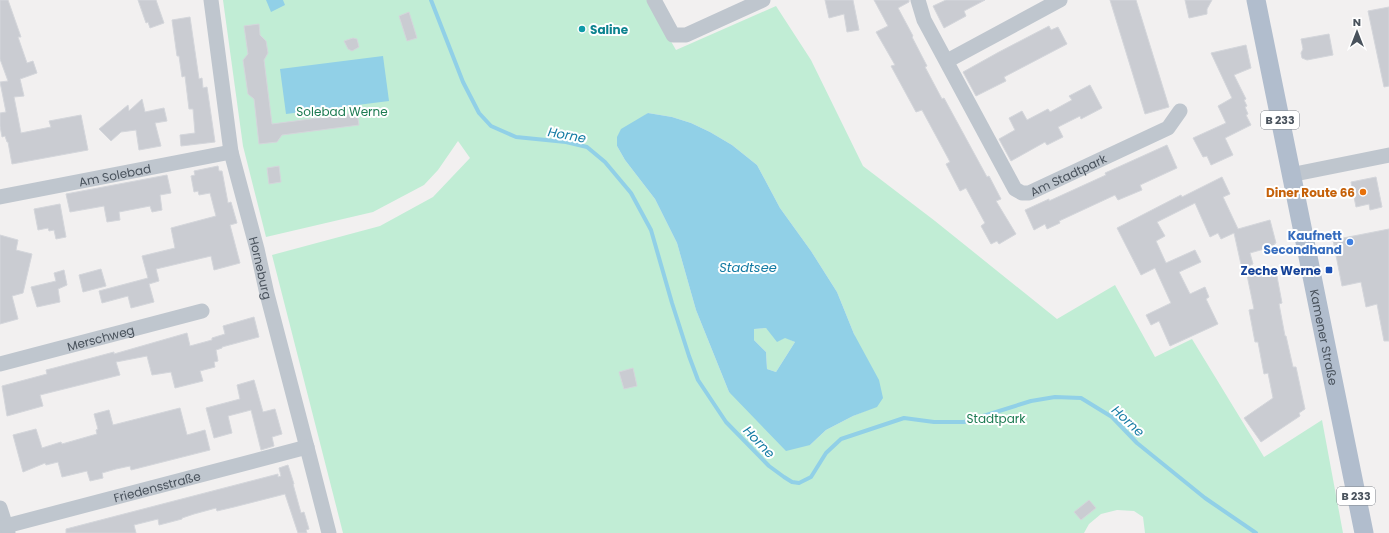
<svg xmlns="http://www.w3.org/2000/svg" width="1389" height="533" font-family="Poppins,sans-serif">
<style>
.green{fill:#c1edd5;fill-rule:evenodd}
.water{fill:#91d0e7;fill-rule:evenodd}
.lines{fill:none;stroke-linecap:round;stroke-linejoin:round}
.stream{stroke:#91d0e7;stroke-width:4}
.building{fill:#caccd2;stroke:#d4d6db}
.minor{stroke:#bfc6ce;stroke-width:15}
.major{stroke:#b1bdcd;stroke-width:19}
.culture-dot{fill:#0f9aa8;stroke:#fff;stroke-width:1.5}
.food-dot{fill:#e8710a;stroke:#fff;stroke-width:1.5}
.shop-dot{fill:#3f7fe0;stroke:#fff;stroke-width:1.5}
.transit-dot{fill:#1a4fb4;stroke:#fff;stroke-width:1.5}
.labels{text-anchor:middle;dominant-baseline:central;stroke-width:4;stroke-linejoin:round;paint-order:stroke}
.shield{fill:#fff;stroke:#80868d;stroke-width:1}
.shield-label{font-size:11px;font-weight:bold;fill:#49525c}
.culture-label{font-size:12px;font-weight:bold;fill:#0d838f;stroke:#fff;text-anchor:start}
.park-label{font-size:12px;fill:#1d7b52;stroke:#fff}
.street-label{font-size:12px;fill:#49525c;stroke:#fff}
.food-label{font-size:12px;font-weight:bold;fill:#c56008;stroke:#fff;text-anchor:end}
.shop-label{font-size:12px;font-weight:bold;fill:#366cbe;stroke:#fff;text-anchor:end}
.transit-label{font-size:12px;font-weight:bold;fill:#164399;stroke:#fff;text-anchor:end}
.water-label{font-size:13px;font-style:italic;fill:#157ca4;stroke:#fff}
</style>
<rect width="100%" height="100%" fill="#f2f0f0"/>
<g class="green">
<path d="M223,0h424l29,50 100,-44 35,54 52,106 72,55 122,98 58,-34 40,72 37,-18 72,118 58,-37 21,113h-198l-2,-16 -9,-6 -17,-1 -16,4 -12,10 -5,9h-741l-71,-278 108,-29 53,-29 37,-39 -12,-17 -20,29 -14,15 -51,27 -107,25 -23,-91zM648,113l24,4 19,6 19,9 22,13 25,20 23,43 31,43 26,41 17,42 23,72 -24,10 -27,14 -16,15 -81,-53 -33,-82 -19,-67 -22,-44 -30,-39 -8,-14z"/>
<path d="M766,328l29,14 -19,30 -9,-3 -1,-17 -12,-12v-11z"/>
</g>
<g class="water">
<path d="M266,0h17l2,5 -14,7z"/>
<path d="M383,56l6,45 -103,13 -6,-45z"/>
<path d="M648,113l24,4 19,6 19,9 22,13 25,20 23,43 31,43 26,41 17,42 25,46 4,18 -6,9 -24,9 -27,14 -16,15 -24,6 -57,-59 -33,-82 -19,-67 -22,-44 -30,-39 -8,-14v-9l4,-8zM766,328l11,14 8,-4 10,4 -19,30 -9,-3 -1,-17 -12,-12v-11z"/>
</g>
<g class="lines">
<path class="stream" d="M431,0l32,82 16,31 12,13 25,11 50,5 21,5 18,15 26,31 20,37 21,73 17,53 9,24 28,42 43,44 15,11 8,5 7,1 12,-6 15,-24 15,-14 63,-21 30,4h30l67,-21 24,-4 26,1 31,19 25,26 68,55 51,35"/>
</g>
<g class="building">
<path d="M0,0h8l13,37h-3l9,26 6,-2 4,12 -17,6 4,17 -10,1 7,36 30,-6 -2,-6 32,-6 7,35 -76,14 -4,-22h-1l-2,-6 -3,1 -2,-11v-13l6,-1 -6,-30 8,-1 -8,-22z"/>
<path d="M138,0h18l8,23 -14,5 -2,-6 -2,1z"/>
<path d="M825,0h28l6,30 -12,2 -3,-18 -15,4z"/>
<path d="M874,0h35v2l-11,6 15,28 -1,1 15,29 -2,1 17,32 2,-1 43,79 2,-1 12,23 -5,2 20,33 -17,10 -2,-3 -6,3 -10,-18 4,-3 -19,-35 -6,3 -14,-27 4,-2 -2,-4 -26,-48 -6,2 -25,-46 4,-1 -19,-33 12,-6z"/>
<path d="M946,0h39l-21,11 2,5 -22,12 -11,-22z"/>
<path d="M1110,0h26l33,107 -24,7z"/>
<path d="M1185,0h27l-5,9v5l-18,4z"/>
<path d="M1389,7v79l-5,1 -16,-76z"/>
<path d="M409,12l8,26 -10,3 -8,-25z"/>
<path d="M190,17l9,62 3,-1 1,10 4,-1 8,55 -34,4 -1,-11 15,-2 -2,-24h-4l-4,-33 -3,1 -3,-21h-2l-5,-36z"/>
<path d="M259,24l1,11 6,6 2,12 -4,7 8,64 85,-11 2,12 -77,10 -5,7 -18,2 -5,-45 -6,-5 -5,-34 5,-6 -4,-28z"/>
<path d="M1049,26l2,4 7,-3 9,17 -63,33 2,4 -30,15 -13,-24 36,-20z"/>
<path d="M1329,34l4,21 -26,5 -5,-2 -1,-5 2,-4 -2,-10z"/>
<path d="M353,38l4,1 2,8 -7,4 -4,-2 -4,-8z"/>
<path d="M1246,45l5,23 -17,7 12,24 -2,1 3,6 -2,1 3,7 -2,1 5,10 -26,13 8,17 -22,10 -4,-9 -4,1 -10,-19 33,-15 -8,-17 14,-8 -21,-45z"/>
<path d="M1090,85l12,23 -21,11 -1,-3 -22,11 5,10 -16,8 -2,-3 -34,19 -12,-22 16,-9 -6,-12 13,-7 5,9 21,-11 2,3 22,-12 -3,-4z"/>
<path d="M142,99l3,13 19,-4 3,13 -12,2 6,23 -22,4 -3,-20 -15,2 -10,9 -12,-12 29,-24 1,6z"/>
<path d="M1167,145l10,23 -37,17 2,5 -24,10 -3,-5 -56,26 1,2 -13,6 -2,-5 -11,6 -9,-20 24,-11v2l57,-26 -1,-2z"/>
<path d="M218,166l1,5h3l6,32 3,-1 6,21 -7,2 10,38 -26,7 -3,-14 -55,13 3,12 -10,3 5,18 -23,6 -3,-12 -26,7 -3,-12 49,-13 -6,-22 33,-8 -4,-20 45,-12 -6,-23 -11,2 -1,-4 -4,1 -3,-16 4,-1 -1,-4z"/>
<path d="M279,166l2,16 -12,2 -2,-16z"/>
<path d="M167,175l4,18 -11,2 2,15 -10,2 -2,-6 -31,6 1,8 -13,2 -3,-16 -34,6 -4,-18z"/>
<path d="M1222,177l8,17 -7,3 15,32 32,-9 6,23 -2,1 1,2 -25,7 3,11 -11,5 -8,-36 -13,6 -3,-6 -8,4 -15,-34 -38,19 8,14 -9,5 10,22 29,-13 6,12 -22,10 11,22 15,-7 4,10 -3,2 12,25 -48,22 -11,-25 -8,4 -5,-10 25,-12 -16,-35 -14,7 -24,-47 64,-33 1,2z"/>
<path d="M1376,177l6,30 -12,3 -1,-6 -13,3 -5,-25z"/>
<path d="M60,204l6,33 -10,2 -2,-9 -5,1 -1,-3 -10,2 -4,-21z"/>
<path d="M1389,229v112h-5l-7,-37 -11,3 -5,-25 -19,4 -9,-46z"/>
<path d="M0,235l18,5 -2,10 16,4 -9,39 -11,3 6,23 -18,5z"/>
<path d="M101,269l5,17 -23,6 -4,-17z"/>
<path d="M64,270l3,15 -9,4 2,13 -23,5 -6,-20 25,-6 -2,-8z"/>
<path d="M1276,271l6,32 -3,1 6,32h1l7,31h3l9,42 -6,4 1,3 -39,26 -17,-24 29,-20 -5,-25 -4,1 -6,-32h-3l-6,-32 5,-1 -7,-34 16,-3 1,2z"/>
<path d="M254,317l5,20 -37,10v1l-6,2 2,11 -4,1 1,5 -15,4 3,10 -28,7 -4,-16 -19,3 -5,-19 -31,6 4,13 -80,20 3,11 -36,10 -5,-30 45,-12 -1,-4 8,-2 60,-16v2l73,-21 3,13 22,-6v-2l13,-4 -2,-8z"/>
<path d="M633,368l4,18 -13,3 -5,-17z"/>
<path d="M254,380l9,32 12,-3 7,25 -10,3 2,9 -13,4 -10,-40 -23,6 4,17 -18,5 -8,-30 34,-9 -3,-14z"/>
<path d="M180,408l7,27 18,-5 5,20 -79,20 -1,-4 -14,3 -14,4 1,5 -13,3 -3,-10 -25,6 -4,-15 -12,3 -1,-2 -22,9 -10,-37 23,-6 6,19 19,-6 1,2 35,-10 -1,-4 2,-1 -4,-15 15,-4 4,15z"/>
<path d="M288,465l6,19h-1l8,29 3,-1 5,17 -3,1 1,3h-9l-13,-39 -51,13 -17,4 -1,-3 -22,6 -12,4v1l-23,6 -1,-6 -24,6 2,8h-70v-4l212,-55v3l3,-1 -2,-8z"/>
<path d="M1089,500l7,8 -15,12 -7,-8z"/>
</g>
<g class="lines">
<g class="minor">
<path id="s1" d="M211,0l20,152 26,97 10,45 43,165 19,74"/>
<path d="M654,0l19,35h13l77,-35"/>
<path id="s2" d="M918,0l6,20 91,169 7,4h7l139,-65 12,-17"/>
<path d="M947,61l113,-61"/>
<path d="M1290,175l99,-20"/>
<path id="s3" d="M0,197l231,-45"/>
<path id="s4" d="M0,364l202,-53"/>
<path d="M0,508l8,25"/>
<path id="s5" d="M6,526l301,-79"/>
</g>
<path class="major" id="s6" d="M1256,0l108,533"/>
</g>
<circle class="culture-dot" cx="582" cy="29" r="4"/>
<circle class="food-dot" cx="1363" cy="192" r="4"/>
<circle class="shop-dot" cx="1350" cy="242" r="4"/>
<rect class="transit-dot" x="1325" y="266" width="8" height="8" rx="2"/>
<g class="labels">
<g class="shield">
<rect x="1261" y="111" width="38" height="18" rx="3"/>
<rect x="1337" y="487" width="38" height="18" rx="3"/>
</g>
<g class="shield-label">
<text x="1280" y="120">B 233</text>
<text x="1356" y="496">B 233</text>
</g>
<g class="culture-label">
<text x="590" y="29">Saline</text>
</g>
<g class="park-label">
<text x="342" y="111">Solebad Werne</text>
<text x="996" y="418">Stadtpark</text>
</g>
<g class="street-label">
<text stroke="none"><textPath href="#s2" startOffset="271">Am Stadtpark</textPath></text>
<text stroke="none"><textPath href="#s3" startOffset="117">Am Solebad</textPath></text>
<text stroke="none"><textPath href="#s1" startOffset="273">Horneburg</textPath></text>
<text stroke="none"><textPath href="#s4" startOffset="104">Merschweg</textPath></text>
<text stroke="none"><textPath href="#s6" startOffset="344">Kamener Straße</textPath></text>
<text stroke="none"><textPath href="#s5" startOffset="156">Friedensstraße</textPath></text>
</g>
<g class="food-label">
<text x="1355" y="192">Diner Route 66</text>
</g>
<g class="shop-label">
<text x="1342" y="235">Kaufnett<tspan x="1342" dy="14">Secondhand</tspan></text>
</g>
<g class="transit-label">
<text x="1321" y="270">Zeche Werne</text>
</g>
<g class="water-label">
<text transform="translate(567 135) rotate(10)">Horne</text>
<text x="748" y="267">Stadtsee</text>
<text transform="translate(1128 421) rotate(43)">Horne</text>
<text transform="translate(759 442) rotate(46)">Horne</text>
</g>
</g>
<g transform="translate(1357 32)" stroke="#ffffff" stroke-width="3" paint-order="stroke">
<path d="M0-3L7 15L0 10L-7 15Z" fill="#49525c"/>
<text y="-6" font-size="11" font-weight="bold" text-anchor="middle" fill="#49525c">N</text>
</g>
</svg>
